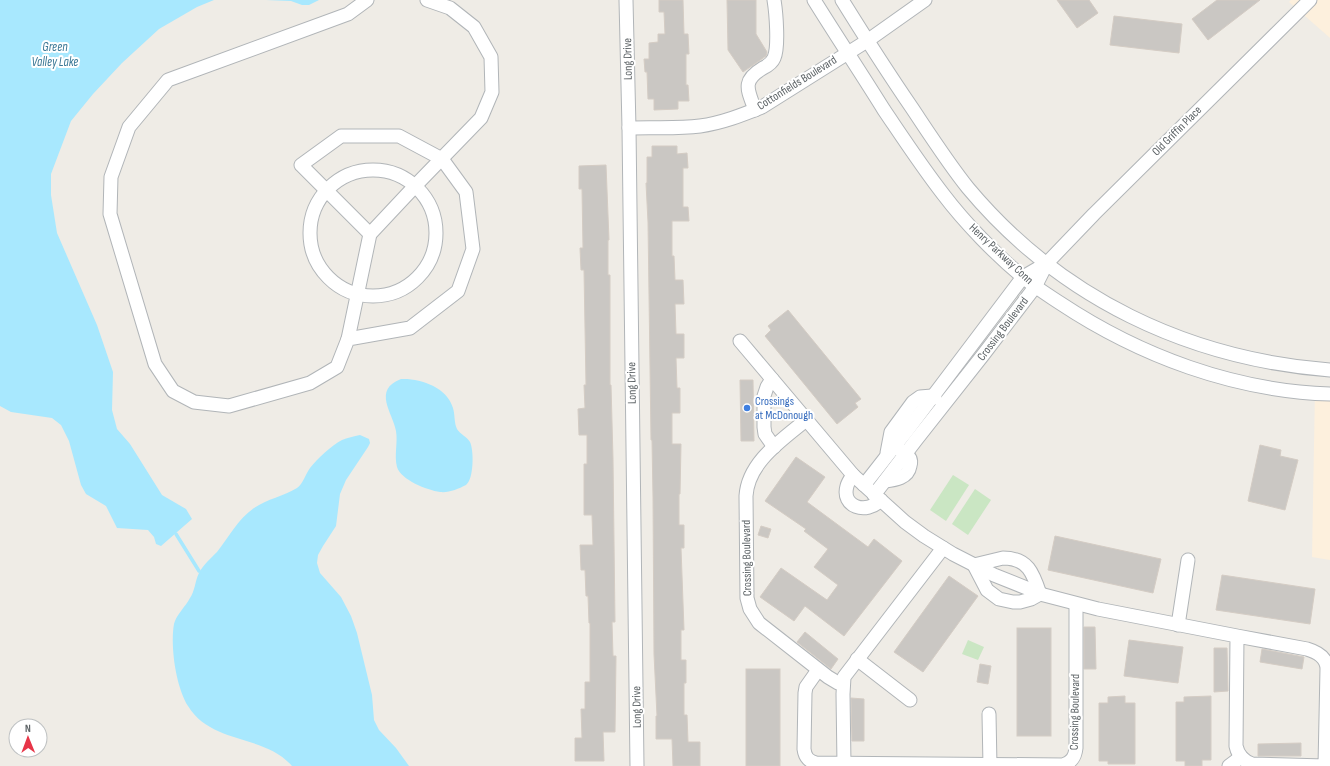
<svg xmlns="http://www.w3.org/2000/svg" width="1330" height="766" font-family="'Sofia Sans Condensed',sans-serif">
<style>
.commercial{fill:#fdf0dd}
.green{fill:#cae6c3}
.water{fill:#a8e8fe}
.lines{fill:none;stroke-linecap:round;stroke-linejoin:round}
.stream{stroke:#a8e8fe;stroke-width:3.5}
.building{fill:#cac7c3;stroke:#d4ccc4}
.minor-casing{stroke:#b1b5b8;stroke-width:15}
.minor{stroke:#fff;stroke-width:13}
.shop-dot{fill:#3f7fe0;stroke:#fff;stroke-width:1.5}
.labels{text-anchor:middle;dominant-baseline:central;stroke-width:4;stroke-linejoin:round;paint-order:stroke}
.street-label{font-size:12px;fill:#5d6366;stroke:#fff}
.shop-label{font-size:12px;fill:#366cbe;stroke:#fff;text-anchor:start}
.water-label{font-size:13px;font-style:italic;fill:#3b7896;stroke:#fff}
</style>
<rect width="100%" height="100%" fill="#efece6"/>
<g class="commercial">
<path d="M1291,0h39v38l-41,-36z"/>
<path d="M1315,389h15v171l-18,-3z"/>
</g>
<g class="green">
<path d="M953,475l16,10 -23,36 -16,-11z"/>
<path d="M975,489l16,11 -23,35 -16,-11z"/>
<path d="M968,640l16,7 -6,13 -16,-6z"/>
</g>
<g class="water">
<path d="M0,0h214l-17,7 -38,22 -37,34 -29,31 -22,27 -20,53v21l6,38 40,92 16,47 -1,38 5,19 13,15 32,51 24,14 6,10 -31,27 -5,-2 -2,-7 -6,-7 -31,-2 -11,-22 -20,-12 -5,-9 -12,-44 -8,-16 -9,-7 -41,-6 -11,-6z"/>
<path d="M266,0h53l-10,5h-7l-11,-4z"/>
<path d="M401,379c19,-1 46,8 52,29 2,6 1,15 4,21 3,5 10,8 13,13 4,8 4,37 -4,43 -8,4 -17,8 -26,7 -13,-2 -39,-12 -43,-25 -3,-12 1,-24 -1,-36 -3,-18 -24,-41 5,-52z"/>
<path d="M360,435l9,4 1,4 -2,4 -22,33 -6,14 -4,32 -13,20 -5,9 -1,8 3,10 21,24 10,19 6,17 15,62 2,25 5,10 17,18 13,18h-117c-27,-32 -80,-21 -104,-60 -12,-19 -18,-60 -14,-82 2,-9 12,-18 16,-26 5,-7 5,-17 9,-25 4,-8 12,-15 18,-21 12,-15 20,-32 37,-44 13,-9 30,-12 43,-20 6,-4 9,-15 13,-20 7,-9 22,-23 32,-28 5,-2 12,-4 18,-5z"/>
</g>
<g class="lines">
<path class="stream" d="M176,534l23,37"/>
</g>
<g class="building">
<path d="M659,0h24l1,34h4l1,20h-3v31h2l1,16h-11v8l-24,1v-11h-6l-1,-27h-2l-1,-13h5v-16l9,-1v-8h7l-1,-22h-5z"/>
<path d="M727,0h29v34l11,18 -1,4 -23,16 -15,-22z"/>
<path d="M1057,0h32l9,13 -21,15z"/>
<path d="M1217,0h43l-52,40 -16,-21z"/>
<path d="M1114,16l68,8 -3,29 -69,-8z"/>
<path d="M652,146h25v8l10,-1 1,15h-5v39h5l1,14h-17v35h2l1,24h8l1,24h-9l1,30h8v24h-8l1,30h3v25h-8v31h9l-1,50h-1v31h5v23h-3l3,82h-3v30h5v23h-2v32h3l1,27h12v24h-27l-1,-27h-16v-23h1l-3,-62 -1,-157 -1,-57h-1l-3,-218 -2,-39h1v-26h5z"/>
<path d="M606,165l3,75h-1v35h2v110h1l2,74 2,163h-3l1,34h3l-1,76h-12l1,29h-29v-23h7l-1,-29h4v-27h5v-59h-1l-1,-27h-2l-1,-26h-4l-1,-25h13l-1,-30h-8v-51h3v-29h-8l-1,-26 7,-1 -1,-23h2l-2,-115h-3l-1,-22h3l-1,-59h-3v-23z"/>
<path d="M788,310l73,89 -6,4 3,4 -21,17 -72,-88 6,-6 -3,-4z"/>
<path d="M740,380h13l1,61h-13z"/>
<path d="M1260,445l21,5 -1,6 18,4 -13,50 -37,-9z"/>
<path d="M796,457l29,20 -18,25 61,45 6,-8 28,22 -58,75 -39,-30 -11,15 -34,-24 21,-29 46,32 11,-15 -24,-18 14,-18 -24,-18 2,-2 -41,-28z"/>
<path d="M761,526l10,3 -3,9 -10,-3z"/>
<path d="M1055,536l106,23 -8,34 -105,-23z"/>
<path d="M1222,575l93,14 -5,35 -94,-14z"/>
<path d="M949,576l29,20 -55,76 -29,-20z"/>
<path d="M1084,627h11l1,42h-12z"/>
<rect x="1017" y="628" width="34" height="108"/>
<path d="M805,632l33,27 -7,10 -34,-27z"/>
<path d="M1129,640l54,7 -5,36 -54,-7z"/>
<path d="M1214,648h13l1,43 -14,1z"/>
<path d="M1262,649l42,8 -2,12 -42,-7z"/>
<path d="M980,664l11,2 -3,18 -11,-2z"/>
<rect x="746" y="669" width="34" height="97"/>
<path d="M1125,696v7h10v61h-27v-3h-9v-58h9v-6z"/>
<path d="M1211,696v64h-9v6h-17v-5h-9v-59h8v-5z"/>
<path d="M851,698l13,1v42h-12z"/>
<path d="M1301,743v13h-43v-12z"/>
</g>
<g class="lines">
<g class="minor-casing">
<g id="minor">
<path d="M367,0l-19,14 -180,66 -39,47 -18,50 -1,37 45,150 18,27 21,11 35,4 81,-23 27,-16 11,-28 62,-11 48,-37 15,-42 -7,-57 -24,-33 -43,-23h-58l-40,29 69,69"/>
<path d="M626,0l3,128 8,638"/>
<path d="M814,0c23,37 47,73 70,110 19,28 38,57 59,84 22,29 53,61 81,84 11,9 24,17 36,25 80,53 174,88 270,91"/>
<path d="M842,0c23,37 46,73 70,108 18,27 36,55 56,80 92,110 220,171 362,182"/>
<path d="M755,110c-7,-20 -14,-29 8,-42 4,-2 9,-5 11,-10 5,-11 2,-46 0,-58"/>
<path d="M629,128c24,-1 48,1 71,-2 22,-3 42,-11 62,-19l105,-66 58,-41"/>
<circle cx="373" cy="233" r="63"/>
<path d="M348,339l22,-105 45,-48 66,-68 11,-26 -1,-35 -17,-30 -24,-19 -23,-8"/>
<path d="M740,341l113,134 52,47 19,14 29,18 41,21 50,20 54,14 139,27 -1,110c2,9 7,15 16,18l73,2 2,-97c0,-12 -10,-17 -20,-20l-70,-13"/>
<path d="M772,379l-5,8 -3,9v31l1,7 9,13"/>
<path d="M806,420c-24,20 -58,42 -60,76l1,102 3,11 9,14 69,54 10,6 5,1"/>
<path d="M887,453l4,-21 22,-30 7,-5 12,-1 3,2"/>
<path d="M853,475c-2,3 -5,7 -6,11 -6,21 19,29 34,14"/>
<path d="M885,481c10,-1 23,-3 25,-15 1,-3 1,-7 -1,-9 -2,-3 -7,-6 -10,-8"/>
<path d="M864,485c14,-17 27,-35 42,-53l117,-155 24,-14"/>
<path d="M874,495l42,-55 67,-85 52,-68 12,-24 47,-49 216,-214"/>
<path d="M1003,558c25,0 30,15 37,36l-9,5 -11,3h-7l-14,-3 -12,-9 -13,-25z"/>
<path d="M1178,625l10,-65"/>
<path d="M857,659l53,41"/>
<path d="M818,670l-12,17 -1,6 -1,56c1,8 4,12 12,14l247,2c9,-3 12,-8 13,-17v-144"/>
<path d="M989,714l1,52"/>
<path d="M844,764l-1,-70 1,-17 99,-129"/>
<path d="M1229,766l12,-9"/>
</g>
</g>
<use href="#minor" class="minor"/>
</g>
<circle class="shop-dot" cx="747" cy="408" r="4"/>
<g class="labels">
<g class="street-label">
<text transform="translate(628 59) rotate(-91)">Long Drive</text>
<text transform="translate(797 83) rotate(-32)">Cottonfields Boulevard</text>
<text transform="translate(1177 131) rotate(-45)">Old Griffin Place</text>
<text transform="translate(1001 254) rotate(43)">Henry Parkway Conn</text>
<text transform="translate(1003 329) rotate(-53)">Crossing Boulevard</text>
<text transform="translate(632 383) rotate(-91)">Long Drive</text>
<text transform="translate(747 558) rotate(-91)">Crossing Boulevard</text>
<text transform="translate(637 707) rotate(-91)">Long Drive</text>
<text transform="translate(1075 712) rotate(-89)">Crossing Boulevard</text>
</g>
<g class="shop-label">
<text x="755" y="401">Crossings<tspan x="755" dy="14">at McDonough</tspan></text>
</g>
<g class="water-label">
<text x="55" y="47">Green<tspan x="55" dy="15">Valley Lake</tspan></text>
</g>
</g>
<g transform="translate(28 738) rotate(359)"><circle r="19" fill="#ffffff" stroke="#bec1c2"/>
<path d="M0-3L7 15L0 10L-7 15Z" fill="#e73548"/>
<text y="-6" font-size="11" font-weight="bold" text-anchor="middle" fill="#5d6366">N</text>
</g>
</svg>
